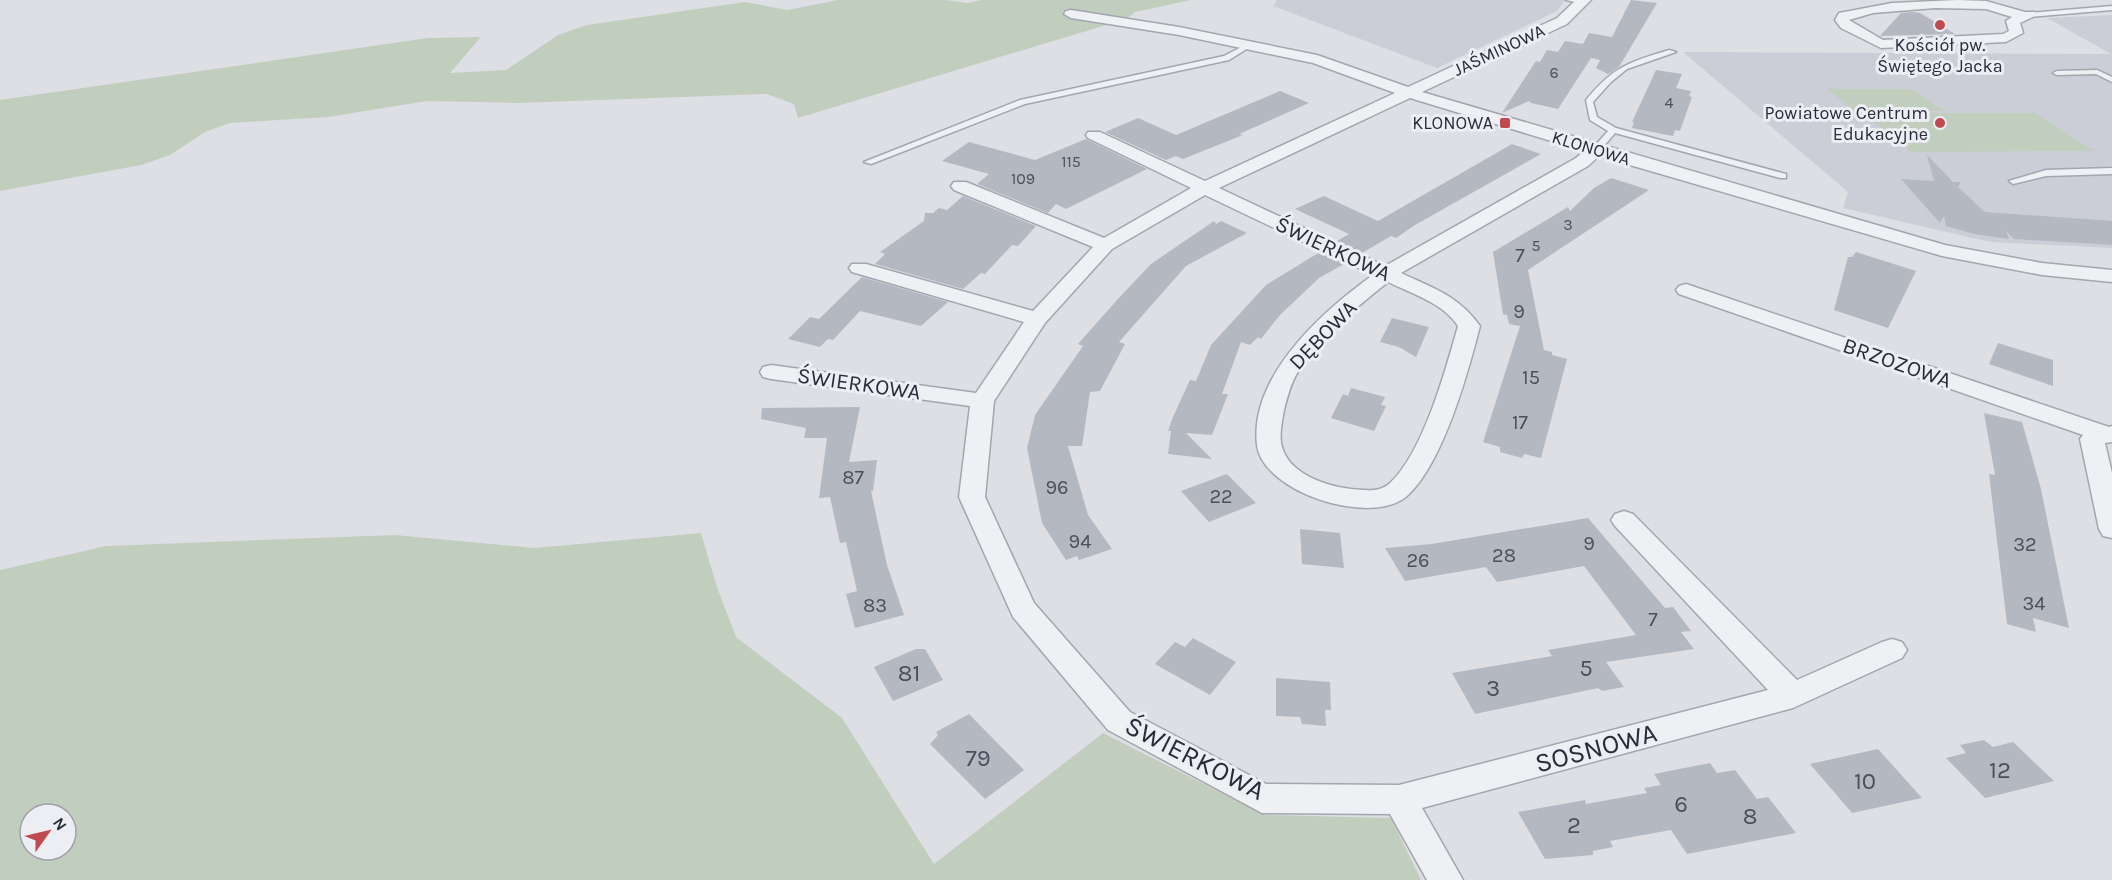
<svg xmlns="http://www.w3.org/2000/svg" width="2112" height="880" font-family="Karla,sans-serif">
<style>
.built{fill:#cbced6}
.green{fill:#c1cebe;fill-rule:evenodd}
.building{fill:#b4b8c1}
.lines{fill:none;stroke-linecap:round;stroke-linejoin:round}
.lane-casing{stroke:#a3a6ae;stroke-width:3}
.street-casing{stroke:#a3a6ae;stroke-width:3}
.lane{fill:#eff0f4;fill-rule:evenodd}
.street{fill:#eff0f4;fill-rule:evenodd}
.poi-dot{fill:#c14a51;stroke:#eceef3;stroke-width:2}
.labels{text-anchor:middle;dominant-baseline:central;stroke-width:6;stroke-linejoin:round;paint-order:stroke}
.far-number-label{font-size:16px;fill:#4b505c}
.far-poi-label{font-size:18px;fill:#282d3a;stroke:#eceef3;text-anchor:end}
.far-street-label{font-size:18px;fill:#282d3a;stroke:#eceef3}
.number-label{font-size:20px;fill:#4b505c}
.street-label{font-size:22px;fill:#282d3a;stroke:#eceef3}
.near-number-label{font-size:24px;fill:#4b505c}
.near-street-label{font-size:27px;fill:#282d3a;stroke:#eceef3}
</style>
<rect width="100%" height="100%" fill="#dddfe5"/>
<g class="built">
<path d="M1277,0h288l-8,11 -120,57 -164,-62z"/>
<path d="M2112,15v233l-122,-6 -147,-34 5,-16 -165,-140 428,2 -64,-36z"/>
</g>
<g class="green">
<path d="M838,0h108l21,3 15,-3h209l-56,12 -9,7 -328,99 -4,-14 -27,-10 -248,9 -92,-2 -99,16 -98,6 -25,9 -35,23 -29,10 -141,26v-91l428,-62 53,-1 -31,36 56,-3 52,-35 29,-10 158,-23 42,8z"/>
<path d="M1827,89h86l31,22h-89z"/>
<path d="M1862,113h173l59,38 -183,1z"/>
<path d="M701,533l16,54 19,50 106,81 92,146 169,-131 162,82 126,3 30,62h-1421v-310l106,-24 289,-11 139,13zM30,814h36v36h-36z"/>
</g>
<g class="building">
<path d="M1631,0l26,3 -38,64 -11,7 -12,-6 4,-8 -9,-2 -33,51 -27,-6 -2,-2 -27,12 34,-52 4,1 7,-12 11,2 7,-11 18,3 6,-11 23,4z"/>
<path d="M1913,12l7,1 35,21 -75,2 21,-23z"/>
<path d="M1656,70l26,4 -6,14 15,3 -2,5 3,1 -12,34 -5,-1 -2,6 -41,-8 2,-6h-2z"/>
<path d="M1280,91l29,12 -70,31 4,1 -60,24 -7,-3 -10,4 -61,-28 33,-14 38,17z"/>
<path d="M1086,139l61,30 -81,40 -10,-5 -8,9 -71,-29 12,-10 -47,-13 27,-19 66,18z"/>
<path d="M1512,144l29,10 -126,71 -19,13 -5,-2 -29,17 -25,-12 12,-7 -54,-25 29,-13 54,25z"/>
<path d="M1927,155l26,27h8l-3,5 27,25 127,9v24l-98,-6 -8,-8 3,8 -35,-5 -28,-8 -2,-10 -4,7 -39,-44 33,2z"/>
<path d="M1611,178l38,12 -121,80 16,80 8,2v3l15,4 -26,99 -17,-4 -2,4 -22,-6v-5l-17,-5 37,-116 -11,-2 -2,-9 -4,-1 -10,-62 75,-45 2,4 24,-23z"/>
<path d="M963,196l73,30 -18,20 -6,-1 -27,29 -4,-1 -18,16 -88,-25 10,-10 -5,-2 44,-31 1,-8h8l6,-5 8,2z"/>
<path d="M1214,221l2,3 5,-3 26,12 -61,33 -67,76 6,2 -25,47 -10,1 -8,54h-14l20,69 24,34 -33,11 -2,-4 -11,4 -24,-37 -15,-75 8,-33 48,-69 -5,-2 39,-44 34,-36z"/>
<path d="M1320,252l24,12 -25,14 -40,38 -18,23 -3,-2 -8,8 -9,-3 -19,52h6l-16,41 -26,-2 26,26 -44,-5 3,-23h-3l4,-12 18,-39 6,1 15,-36 55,-60z"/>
<path d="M1856,252l60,19 -28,57 -54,-18 14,-53h4z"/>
<path d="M862,277l86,25 -27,24 -61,-15 -27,29 -5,-1 -8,8 -32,-8 22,-22 9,2z"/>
<path d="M1392,318l37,9 -13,30 -17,-10 -19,-5z"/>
<path d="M1998,343l55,17v26l-64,-22z"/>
<path d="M1351,388l34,9 -4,8 5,1 -12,25 -43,-13 12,-24 5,2z"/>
<path d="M860,407l-11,55 28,-2 -4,31h-2l16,74 17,50 -49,13 -9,-34 11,-3 -11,-49 -6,1 -10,-46 -11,1 8,-60h-23l2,-10 -45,-9 1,-11z"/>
<path d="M1984,413l38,9 19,67 28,139 -36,-10 3,14 -29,-8 -18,-150 6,1z"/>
<path d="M1227,474l29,29 -47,19 -28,-31z"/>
<path d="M1588,518l77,90 8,-1 18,24 -10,1 13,17 -88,13 18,25 -22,4 -4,-3 -123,26 -23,-41 100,-17 -4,-6 88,-15 -52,-69 -87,16 -11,-15 -81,14 -20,-33 47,-4z"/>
<path d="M1300,529l40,4 4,35 -42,-4z"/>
<path d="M1193,638l43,24 -26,33 -55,-31 20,-22 10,5z"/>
<path d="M916,649h9l18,31 -50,21 -19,-34z"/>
<path d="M1276,678l54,4 1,28h-6l1,16 -24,-2 -2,-7 -24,-1z"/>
<path d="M969,714l55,56 -39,29 -55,-55 8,-9 -2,-3z"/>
<path d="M1984,740l9,7 20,-5 41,39 -69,17 -39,-40 20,-5 -6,-8z"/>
<path d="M1878,749l44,49 -70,15 -42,-49z"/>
<path d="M1710,763l7,10 18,-3 22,29 11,-2 28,36 -109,21 -16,-24 -61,11 3,6 -20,4v4l-48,4 -27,-47 67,-12 1,4 61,-11 -3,-5 17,-3 -7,-11z"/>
</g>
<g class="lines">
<g class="lane-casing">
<g id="lane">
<path d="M1566,0h17l3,2 -3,2z"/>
<path d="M2112,6v4l-82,7 -3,-2 3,-2z"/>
<path d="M1247,44l6,1 -24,15 -204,44 -154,60 -7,-2 156,-62 204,-44z"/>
<path d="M1669,50l7,2 -49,17 -16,13 -18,20 4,15 19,11 170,46v4h-6l-165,-45 -16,19h-6v-4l15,-17 -18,-11 -4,-20c27,-33 43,-38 83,-50z"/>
<path d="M2097,70l15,7v5l-16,-8 -39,1 -4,-2 4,-2z"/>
<path d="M2112,168v6l-66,2 -33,8 -4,-3 37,-11z"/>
</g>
</g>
<g class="street-casing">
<g id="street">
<path d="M1576,0h15l-24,24 -145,68 523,153 97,18 70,7v12l-70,-7 -100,-19 -343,-100 -11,10 -187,107c32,15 58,23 79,53 -12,47 -37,138 -73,170 -35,31 -144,-3 -150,-51 -8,-69 66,-134 116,-170l-168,-80 -93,54 -67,74 -51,78 -9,96 49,106 96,109 136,72 133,1 369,-95 -153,-164 -4,-6 4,-6 9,-3 9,3 164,166 85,-38 10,-3 10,3 5,8 -5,8 -109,50 -371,100 41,72h-36l-37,-66 -128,-1 -154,-83 -95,-113 -54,-120 11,-91 -199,-27 -8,-2 -3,-5 3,-5 8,-2 205,28 48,-71 -172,-50 -3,-4 3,-4h14l167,47 60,-64 -139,-57 -3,-4 3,-4h12l138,56 87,-50 -103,-50 -2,-3 2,-3h12l105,49 190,-88 -82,-30 -134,-28 -108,-17 -7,-4 2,-3 5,-1 108,17 138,28 91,32 149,-69zM1410,98l174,53 -8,7 -191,108 -166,-78zM1388,282c25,12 55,21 70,44 -12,43 -35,127 -68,157 -10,10 -26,7 -39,6 -24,-3 -59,-14 -68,-39 -5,-12 -1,-28 1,-40 3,-12 6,-24 12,-35 22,-36 59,-67 92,-93z"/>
<path d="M1957,0l29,1 39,11h10l2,3 -17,8 3,10 -17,9 -125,6 -40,-20 -6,-8 4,-7 53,-10zM1935,8l51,1 26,8 -6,4 3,10 -6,3 -120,6 -34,-20 24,-7z"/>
<path d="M1686,284l423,143 3,-1v16l-7,1 7,30v65l-9,-2 -4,-7 -19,-90 3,-4 -404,-141 -3,-4 3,-4z"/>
</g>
</g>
<use href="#lane" class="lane"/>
<use href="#street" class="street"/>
</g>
<g class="poi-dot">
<circle cx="1940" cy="25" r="6"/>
<rect x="1499" y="117" width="12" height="12" rx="3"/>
<circle cx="1940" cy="123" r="6"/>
</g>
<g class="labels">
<g class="far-number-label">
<text x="1554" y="72">6</text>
<text x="1669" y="102">4</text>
<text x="1071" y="161">115</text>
<text x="1023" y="178">109</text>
<text x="1568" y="224">3</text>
<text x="1536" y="245">5</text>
</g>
<g class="far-poi-label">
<text x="1940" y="45" text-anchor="middle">Kościół pw.<tspan x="1940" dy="21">Świętego Jacka</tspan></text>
<text x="1928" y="113">Powiatowe Centrum<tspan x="1928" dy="21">Edukacyjne</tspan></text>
<text x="1493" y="123">KLONOWA</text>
</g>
<g class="far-street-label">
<text transform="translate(1499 50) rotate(-25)">JAŚMINOWA</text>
<text transform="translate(1591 148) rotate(17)">KLONOWA</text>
</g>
<g class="number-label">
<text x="1520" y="255">7</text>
<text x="1519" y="311">9</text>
<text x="1531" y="377">15</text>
<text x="1520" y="422">17</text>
<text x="853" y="477">87</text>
<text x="1057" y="487">96</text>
<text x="1221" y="496">22</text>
<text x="1080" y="541">94</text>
<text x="1589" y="543">9</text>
<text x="2025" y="544">32</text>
<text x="1504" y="555">28</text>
<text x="1418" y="560">26</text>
<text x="2034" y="603">34</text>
<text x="875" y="605">83</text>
<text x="1653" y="619">7</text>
</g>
<g class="street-label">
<text transform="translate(1333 249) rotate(25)">ŚWIERKOWA</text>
<text transform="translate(1323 335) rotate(-46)">DĘBOWA</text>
<text transform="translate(1897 363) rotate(19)">BRZOZOWA</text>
<text transform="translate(859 384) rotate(8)">ŚWIERKOWA</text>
</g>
<g class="near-number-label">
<text x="1586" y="668">5</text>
<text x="909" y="673">81</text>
<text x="1493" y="688">3</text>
<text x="978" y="758">79</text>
<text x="2000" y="770">12</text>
<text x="1865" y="781">10</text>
<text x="1681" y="804">6</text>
<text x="1750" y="816">8</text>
<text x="1574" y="825">2</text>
</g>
<g class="near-street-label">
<text transform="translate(1596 748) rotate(-15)">SOSNOWA</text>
<text transform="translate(1195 758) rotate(27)">ŚWIERKOWA</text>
</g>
</g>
<g transform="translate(48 832) rotate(56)"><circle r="28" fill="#eceef3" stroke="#9ea1a9" stroke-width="1.5"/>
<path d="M0-4.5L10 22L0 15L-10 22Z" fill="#c14a51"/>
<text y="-9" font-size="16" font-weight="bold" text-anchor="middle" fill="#282d3a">N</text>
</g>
</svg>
